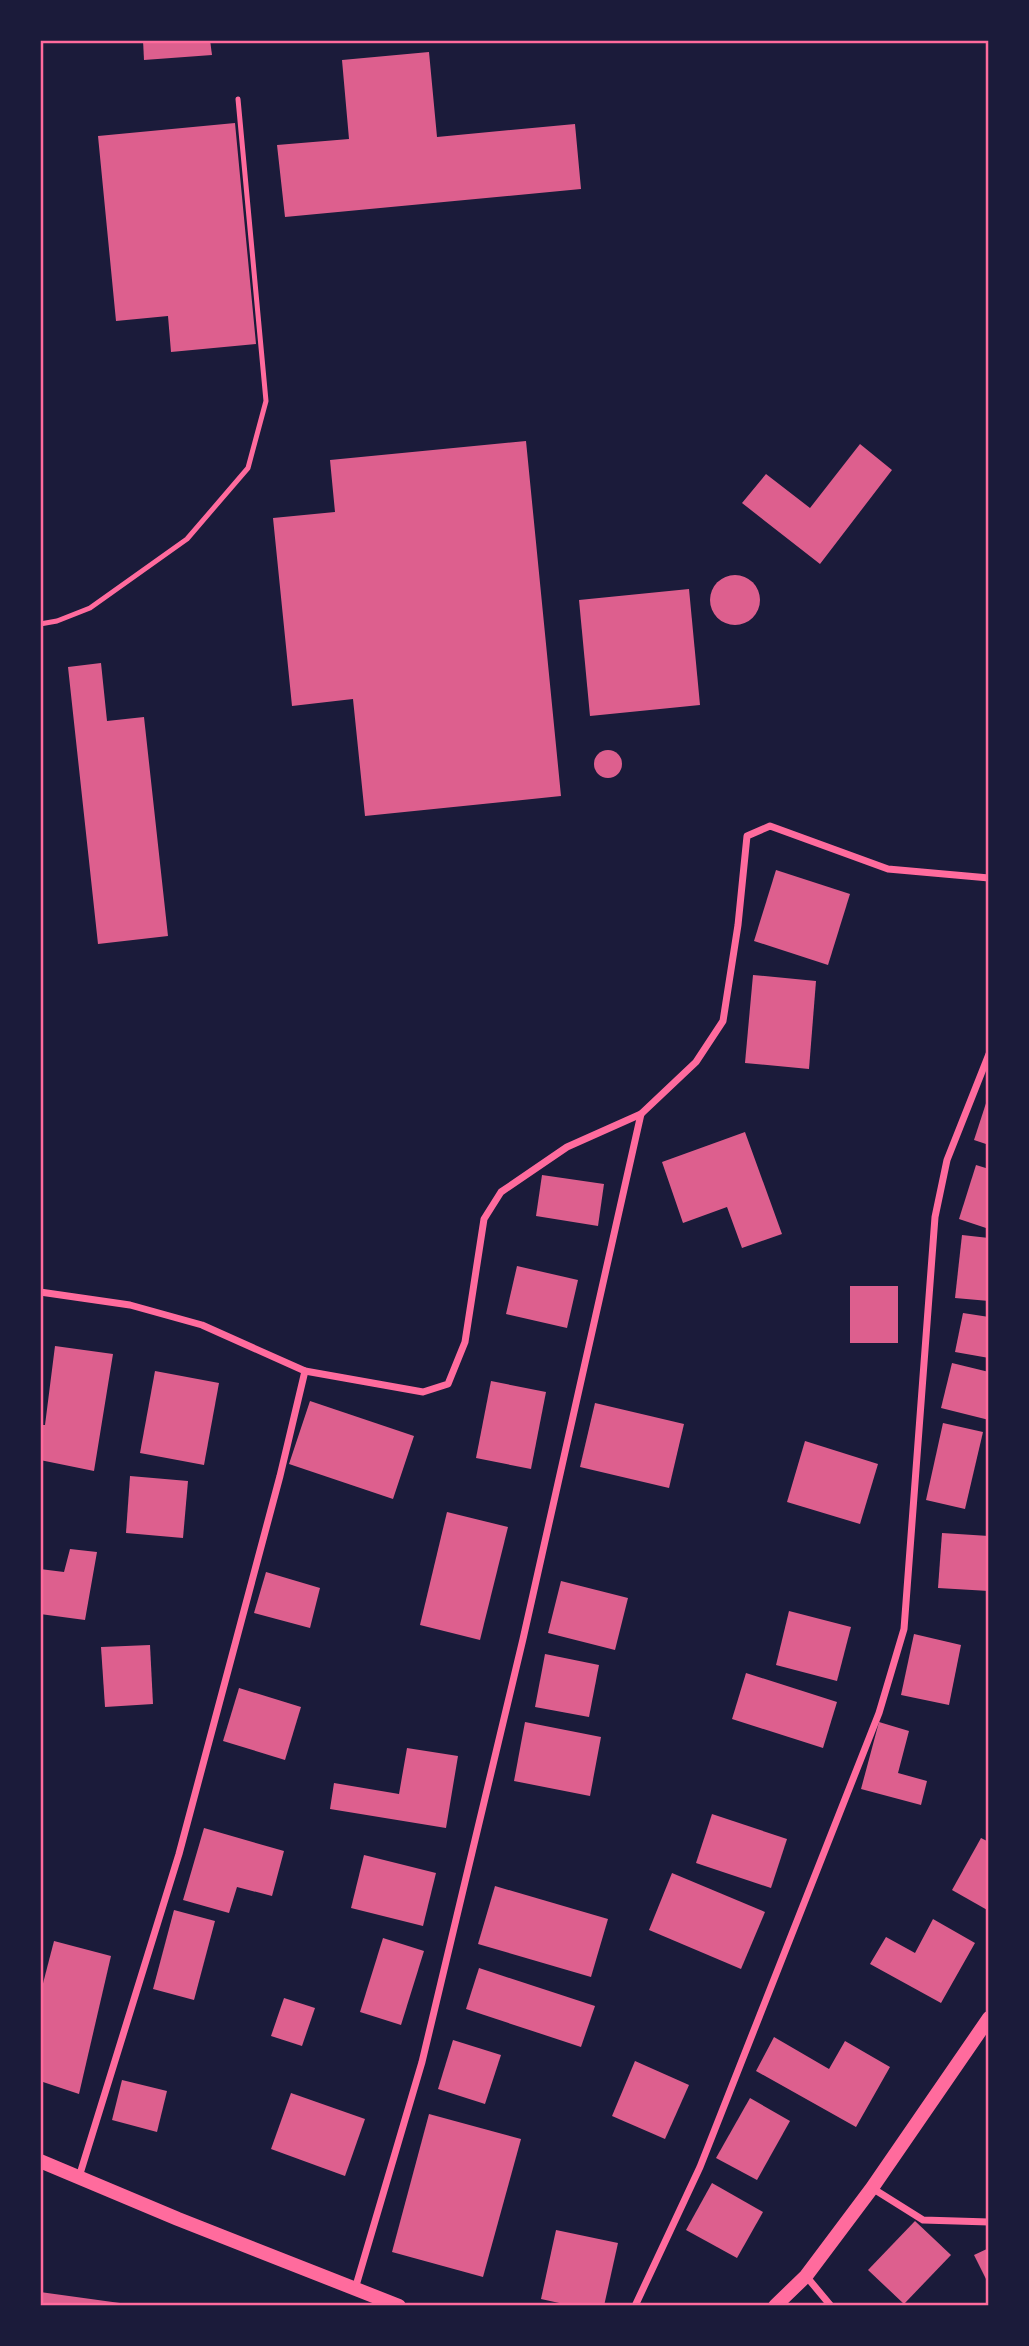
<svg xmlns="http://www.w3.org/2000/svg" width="1029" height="2346" font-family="Georgia,serif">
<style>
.building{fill:#dd5f8e}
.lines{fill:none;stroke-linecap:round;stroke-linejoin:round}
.service{stroke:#ff6b9d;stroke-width:5}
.minor{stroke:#ff6b9d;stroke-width:7}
.secondary{stroke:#ff6b9d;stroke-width:14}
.neatline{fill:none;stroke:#ff6b9d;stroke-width:2.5}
</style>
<rect width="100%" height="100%" fill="#1b1b3a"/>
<g class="building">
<path d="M143,40h67l2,15 -68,5z"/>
<path d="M429,52l8,85 138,-13 6,65 -296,28 -8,-72 72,-6 -7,-79z"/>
<path d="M235,123l21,221 -85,8 -3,-36 -52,5 -18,-185z"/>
<path d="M526,441l35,355 -196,20 -12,-117 -61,7 -19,-188 62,-6 -5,-52z"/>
<path d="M860,444l32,26 -72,94 -78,-61 24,-29 44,34z"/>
<circle cx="735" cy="600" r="25"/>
<path d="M689,589l11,116 -110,11 -11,-116z"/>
<path d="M101,663l6,58 37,-4 24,219 -70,8 -30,-277z"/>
<circle cx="608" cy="764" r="14"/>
<path d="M776,870l74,24 -22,71 -74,-24z"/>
<path d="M753,975l63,6 -7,88 -64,-6z"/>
<path d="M989,1094v51l-15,-5z"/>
<path d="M745,1132l37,102 -40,14 -15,-41 -44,16 -21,-61z"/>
<path d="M976,1165l13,4v60l-30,-10z"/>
<path d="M542,1175l62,9 -6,42 -62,-10z"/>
<path d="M962,1235l27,3v63l-34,-3z"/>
<path d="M517,1266l61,14 -11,48 -61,-14z"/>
<rect x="850" y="1286" width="48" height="57"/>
<path d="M963,1313l26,4v41l-34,-6z"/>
<path d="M55,1346l58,8 -19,117 -54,-11v-35h5z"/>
<path d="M952,1363l37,9v48l-48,-12z"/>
<path d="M155,1371l64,12 -15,82 -64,-12z"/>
<path d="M491,1381l55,11 -15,77 -55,-11z"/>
<path d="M310,1401l104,35 -21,63 -104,-35z"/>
<path d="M595,1403l89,21 -15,64 -89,-21z"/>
<path d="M943,1423l40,9 -18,77 -39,-9z"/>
<path d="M805,1441l73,23 -18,60 -73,-22z"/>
<path d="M130,1476l58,5 -5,57 -57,-5z"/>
<path d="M447,1512l61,15 -28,113 -60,-15z"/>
<path d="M942,1533l47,3v55l-51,-3z"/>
<path d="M70,1549l27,3 -12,68 -45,-6v-45l24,3z"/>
<path d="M266,1572l54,16 -10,40 -56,-15z"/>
<path d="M561,1581l67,17 -13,52 -67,-17z"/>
<path d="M789,1611l62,16 -14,54 -61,-16z"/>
<path d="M914,1634l47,11 -12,60 -48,-10z"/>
<path d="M150,1645l3,59 -48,3 -4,-60z"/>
<path d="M545,1654l54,11 -10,52 -54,-10z"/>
<path d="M746,1673l91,29 -14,46 -91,-29z"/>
<path d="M239,1688l62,19 -16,53 -62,-19z"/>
<path d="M525,1722l76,15 -11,59 -76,-15z"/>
<path d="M879,1722l30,9 -11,42 29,8 -6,24 -60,-16z"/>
<path d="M407,1748l51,8 -12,72 -116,-19 4,-26 65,11z"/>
<path d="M712,1814l75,25 -16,49 -75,-25z"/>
<path d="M204,1828l80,23 -12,45 -35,-9 -8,26 -46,-13z"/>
<path d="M981,1838l8,4v69l-37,-21z"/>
<path d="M364,1855l72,18 -13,53 -72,-18z"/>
<path d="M672,1873l93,39 -24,57 -92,-39z"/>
<path d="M495,1886l113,33 -17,58 -113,-33z"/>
<path d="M174,1910l41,11 -21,79 -41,-11z"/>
<path d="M933,1919l42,24 -34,60 -71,-39 16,-27 29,16z"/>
<path d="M383,1938l41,13 -23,74 -41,-13z"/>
<path d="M54,1941l57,15 -32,138 -39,-13v-86z"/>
<path d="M479,1968l116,38 -14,41 -115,-38z"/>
<path d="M284,1998l31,10 -13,38 -31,-10z"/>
<path d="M774,2037l55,32 16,-28 45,26 -34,60 -100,-56z"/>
<path d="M453,2040l48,15 -16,49 -47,-15z"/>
<path d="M635,2061l54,24 -24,54 -53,-23z"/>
<path d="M122,2080l45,11 -10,41 -45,-12z"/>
<path d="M291,2093l74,26 -20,57 -74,-27z"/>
<path d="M750,2098l40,23 -33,59 -41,-22z"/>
<path d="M429,2114l92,25 -38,138 -91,-25z"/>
<path d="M712,2183l51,29 -26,46 -51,-28z"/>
<path d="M915,2221l36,34 -47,49 -36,-34z"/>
<path d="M556,2230l62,13 -14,63h-31l-32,-7z"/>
<path d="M989,2248v37l-15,-30z"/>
<path d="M40,2292l87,12v2h-87z"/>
</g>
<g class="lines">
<path class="service" d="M40,624l17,-3 33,-13 97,-69 61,-71 18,-67 -28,-302"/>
<g class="minor">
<path d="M40,1292l90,13 72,20 103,46 118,21 25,-8 17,-42 19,-123 17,-27 66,-45 74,-33"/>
<path d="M79,2177l100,-323 101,-378 25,-105"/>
<path d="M872,2188l51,32 66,2"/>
<path d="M806,2276l25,30"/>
<path d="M355,2289l67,-227 101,-423 118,-525 55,-52 27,-41 15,-96 9,-89 23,-10 118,43 101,9"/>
<path d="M635,2306l65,-139 179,-454 25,-84 31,-412 12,-57 42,-106"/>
</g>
<g class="secondary">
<path d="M40,2161l138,58 221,87"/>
<path d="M775,2306l31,-30 66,-88 117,-170"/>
</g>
</g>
<rect width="1029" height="2346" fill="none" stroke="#1b1b3a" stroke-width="84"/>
<rect x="42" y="42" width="945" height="2262" class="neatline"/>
</svg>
